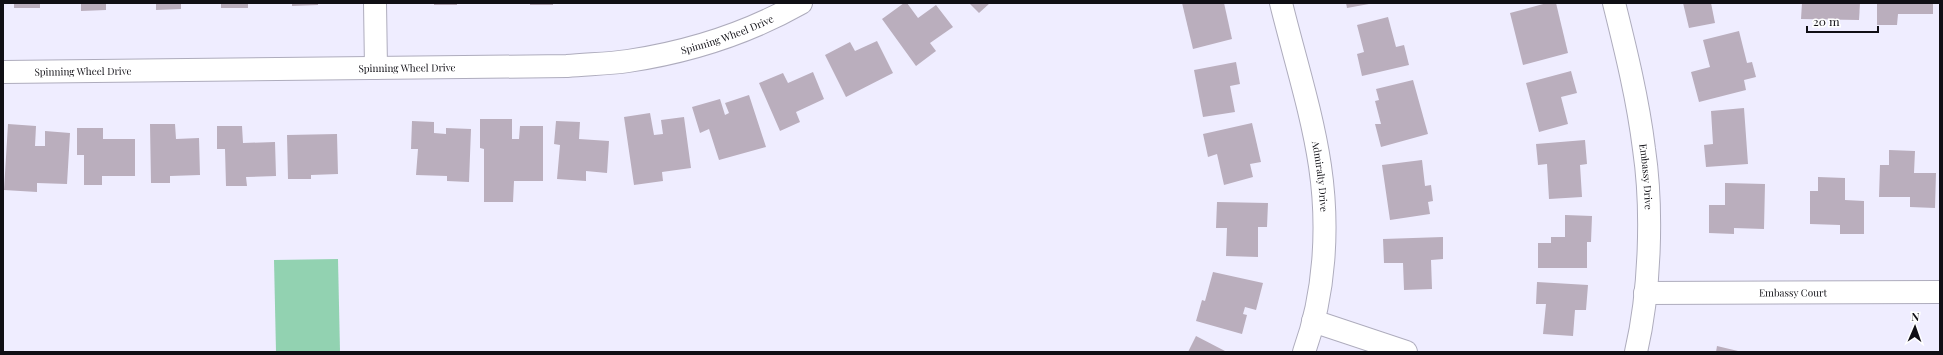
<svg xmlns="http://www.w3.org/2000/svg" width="1943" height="355" font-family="'Playfair Display',serif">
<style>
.green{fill:#92d2b1}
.building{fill:#baaebd}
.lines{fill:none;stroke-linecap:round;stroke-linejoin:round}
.street-casing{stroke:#aeacbd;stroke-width:24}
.street{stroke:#fff;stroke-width:22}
.labels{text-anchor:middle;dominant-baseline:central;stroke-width:3.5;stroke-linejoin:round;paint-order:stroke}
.street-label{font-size:10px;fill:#100f15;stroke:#fff}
</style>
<rect width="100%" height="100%" fill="#efedff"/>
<path class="green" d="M338,259l2,93h-64l-2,-92z"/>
<g class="building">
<rect x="14" y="3" width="26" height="5"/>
<path d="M81,3h25v7l-25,1z"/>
<path d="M156,3h25v6l-25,1z"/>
<rect x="221" y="3" width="27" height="5"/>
<path d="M292,3h26v2l-26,1z"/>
<rect x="434" y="3" width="23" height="2"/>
<rect x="530" y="3" width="23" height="2"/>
<path d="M904,3h3l11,15 18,-13 17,22 -23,16 6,8 -20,15 -34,-47z"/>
<path d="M969,3h21l-11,10z"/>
<path d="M1182,3h42l8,36 -39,10z"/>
<path d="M1346,3h23v1l-22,4z"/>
<path d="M1547,3h9l12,50 -45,12 -13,-52z"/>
<path d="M1683,3h28l4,20 -26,5z"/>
<path d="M1802,3h58l-1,17 -58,-1z"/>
<path d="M1877,3h56v11h-35l-1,11h-20z"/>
<path d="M1388,17l8,30 8,-2 5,20 -47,11 -5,-22 7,-2 -7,-27z"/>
<path d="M1739,31l8,32 5,-1 4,15 -12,3 2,10 -47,12 -8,-30 19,-5 -7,-27z"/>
<path d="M877,41l16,32 -47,24 -21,-42 25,-13 5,9z"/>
<path d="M1236,62l4,22 -10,2 5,26 -32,5 -9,-47z"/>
<path d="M1571,71l6,22 -16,4 7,27 -29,8 -13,-49z"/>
<path d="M813,72l11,27 -28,13 4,10 -20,9 -21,-48 24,-10 5,10z"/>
<path d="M1413,80l15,54 -47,13 -6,-23h6l-6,-23 4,-1 -3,-11z"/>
<path d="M749,95l17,52 -47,13 -10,-31 -9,4 -8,-26 28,-8 5,16 4,-2 -4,-10z"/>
<path d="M1744,108l4,56 -42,3 -2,-22 9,-1 -2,-33z"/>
<path d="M650,113l4,22 9,-1 -2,-14 23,-3 7,51 -29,4 1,9 -29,4 -10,-68z"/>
<path d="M480,119h32v20h7l1,-13h23v55h-29l-1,21h-29v-53l-4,-1z"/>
<path d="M412,121l22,1v11l12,1v-6l25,1 -2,53 -22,-1v-5l-31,-1 2,-26h-7z"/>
<path d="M556,121l24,1 -1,17 30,2 -2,32 -21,-2v10l-29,-2 3,-34 -6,-1z"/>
<path d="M1252,123l9,39 -11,2 3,13 -29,8 -7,-31 -9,3 -5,-23z"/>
<path d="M8,124l28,2 -1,20h10v-15l25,2 -3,51 -30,-1v9l-33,-2z"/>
<path d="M150,124h25l1,15 23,-1 1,37 -30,1v7h-19z"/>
<path d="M217,126h25l1,17 32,-1 1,34 -30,1 1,9h-21l-1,-37h-8z"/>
<path d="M77,128h26v11h32v37h-33v9h-18v-30h-7z"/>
<path d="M337,134l1,40 -27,1v4h-23l-1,-44z"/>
<path d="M1585,140l2,24 -7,1 2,32 -33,2 -2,-35 -9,1 -2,-21z"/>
<path d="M1889,150l26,1 -1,22h22l-1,35 -25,-1v-10h-31l1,-32h9z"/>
<path d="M1422,160l3,26 6,-1 2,16 -5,1 2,12 -40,6 -8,-55z"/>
<path d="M1818,177l27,1v22l19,1v33h-24v-9l-30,-1v-33h8z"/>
<path d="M1725,183l40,1 -1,45 -30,-1v6l-25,-1v-28h16z"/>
<path d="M1217,202l51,1 -1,24h-9v30l-32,-1 1,-28h-11z"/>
<path d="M1565,215l27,1 -1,26h-4v26h-49v-25h13v-6h14z"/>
<path d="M1443,237v22l-12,1 1,29 -28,1 -1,-27h-19l-1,-24z"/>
<path d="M1213,272l50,11 -7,27 -11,-3 -2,7 4,1 -5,19 -46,-13 6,-21 3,1z"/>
<path d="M1537,282l51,3 -2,25h-11l-2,26 -30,-2 3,-30h-10z"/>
<path d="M1196,336l29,15v1h-37z"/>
<path d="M1717,346l21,5v1h-22z"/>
</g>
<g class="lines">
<g class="street-casing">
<g id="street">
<path d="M375,3l1,65"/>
<path id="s1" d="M1281,3c13,53 31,109 39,163 9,61 5,128 -16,186"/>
<path id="s2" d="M1614,3c12,48 24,97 30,146 9,61 6,143 -8,203"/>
<path id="s3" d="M3,72l564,-6c20,-2 41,-2 61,-5 60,-9 120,-28 173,-58"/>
<path id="s4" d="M1645,293l295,-1"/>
<path d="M1313,321l93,31"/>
</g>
</g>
<use href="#street" class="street"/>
</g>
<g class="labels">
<g class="street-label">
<text stroke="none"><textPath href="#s3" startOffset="728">Spinning Wheel Drive</textPath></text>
<text stroke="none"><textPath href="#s3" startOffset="404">Spinning Wheel Drive</textPath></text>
<text stroke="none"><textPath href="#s3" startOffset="80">Spinning Wheel Drive</textPath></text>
<text stroke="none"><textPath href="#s2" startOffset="177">Embassy Drive</textPath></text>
<text stroke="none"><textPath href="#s1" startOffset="178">Admiralty Drive</textPath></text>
<text stroke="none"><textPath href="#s4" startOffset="148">Embassy Court</textPath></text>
</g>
</g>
<rect width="1943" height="355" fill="none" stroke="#100f15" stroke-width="8"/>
<g transform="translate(1915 327) rotate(2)" stroke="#ffffff" stroke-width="3" paint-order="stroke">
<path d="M0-3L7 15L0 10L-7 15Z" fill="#100f15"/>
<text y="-6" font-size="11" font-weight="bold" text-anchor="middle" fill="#100f15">N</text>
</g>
<path d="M1807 26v6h71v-6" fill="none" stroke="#100f15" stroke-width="2"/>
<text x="1813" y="26" font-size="12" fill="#100f15" stroke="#ffffff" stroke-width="3" paint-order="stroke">20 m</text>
</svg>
